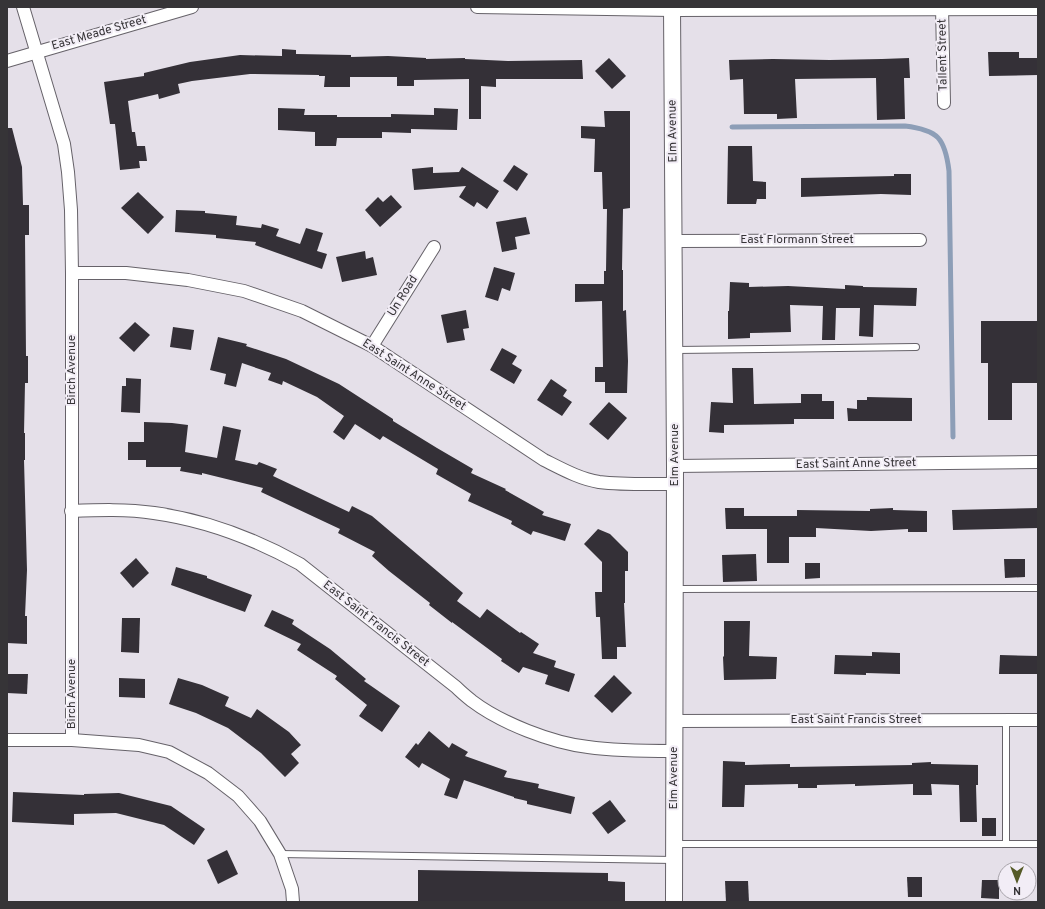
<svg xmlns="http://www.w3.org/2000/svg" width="1045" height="909" font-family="Overpass,sans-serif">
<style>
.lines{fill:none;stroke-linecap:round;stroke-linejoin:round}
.stream{stroke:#8d9eb7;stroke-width:5}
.building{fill:#343037}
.service-casing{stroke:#666269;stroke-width:8}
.minor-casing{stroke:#666269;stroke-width:14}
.tertiary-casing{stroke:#666269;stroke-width:18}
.service{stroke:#fff;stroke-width:6}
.minor{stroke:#fff;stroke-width:12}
.tertiary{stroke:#fff;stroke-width:16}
.labels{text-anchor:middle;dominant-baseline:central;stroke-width:4;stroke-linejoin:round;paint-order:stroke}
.street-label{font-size:12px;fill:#363437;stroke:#f2edf6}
</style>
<rect width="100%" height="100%" fill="#e5e0e9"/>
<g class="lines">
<path class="stream" d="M732,127l173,-1c33,4 40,12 44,45l4,266"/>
</g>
<g class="building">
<path d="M282,49l14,1v4l55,1v2l37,-1 38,2v1l39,-1v1l43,2 74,-1 1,19h-87v8l-15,-1v33h-12v-40l-55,1v6h-17v-9h-47v10h-26l1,-11h-6v-1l-69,-1 -58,7 -14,3 2,9 -21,6 -1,-5 -30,7 4,31h3l2,14h8l2,15h-8l1,7 -20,2 -5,-46h-5l-6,-42 40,-6v-3l46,-11 50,-7 42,1z"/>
<path d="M988,52h31v6h19v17l-49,1z"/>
<path d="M609,58l17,18 -14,13 -17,-18z"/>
<path d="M909,58l1,20h-6l1,41 -28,1 -1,-42 -81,1 2,39 -20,1v-5h-33l-1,-35 -13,1 -1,-20 44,-1 57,1 52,-1z"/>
<path d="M278,108l27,1 -1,6h33v2h54v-3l43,1v-7l24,1 -1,21 -46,-1v4l-29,-1v6h-45l-1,8h-21v-14l-37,-2z"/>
<path d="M604,111h26v97l-7,1 -1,61h1v41l3,-1 2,51 -1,32h-22v-11h-10v-15h8l-1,-66 -27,1v-18h29v-13h2l1,-62h-4l-1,-37h-8l1,-33 -14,-1v-12l24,1z"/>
<path d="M7,128h5l10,39 1,38h6v30h-4l1,121h2v27h-3l-1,50h1v27h-1l3,110 -2,46h2v28l-20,-1z"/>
<path d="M728,146h24l1,35 13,1v17h-9l-1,5h-29z"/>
<path d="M514,165l14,9 -11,17 -14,-10z"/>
<path d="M433,167v6l26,-1 3,-5 37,24 -12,18 -10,-7 -3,5 -15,-10 7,-11 -52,4 -2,-21z"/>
<path d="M894,174h17v21l-30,-1 -80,3v-19l93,-2z"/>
<path d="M138,192l26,25 -16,17 -27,-26z"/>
<path d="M391,195l11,12 -22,20 -15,-17 13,-13 5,5z"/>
<path d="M176,210l29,1v2l32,3 -1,9 25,3 1,-4 17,5 -3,7 24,8 6,-16 17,5 -6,18 10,3 -5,15 -67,-24 1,-3 -40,-4v-3l-41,-3z"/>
<path d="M526,217l4,17 -15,3 2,12 -15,3 -6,-30z"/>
<path d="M365,251l1,8 7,-2 4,18 -35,7 -6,-25z"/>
<path d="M494,267l21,6 -5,18 -8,-3 -4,13 -13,-4z"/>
<path d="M730,282l19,1v4l39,-1 57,3v-4l18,1v1l54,1 -1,18 -42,-1 -1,32 -14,-1 1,-28h-24l-1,32h-13l1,-34 -33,-1 1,27 -41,1v5l-22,1v-28h1z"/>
<path d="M466,310l3,18 -6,1 2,11 -18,3 -6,-28z"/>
<path d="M981,321h57v62h-26v37h-24v-57h-7z"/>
<path d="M135,322l15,13 -16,17 -15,-14z"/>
<path d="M173,327l21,3 -3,20 -21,-3z"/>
<path d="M218,337l29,7 -1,2 40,13 53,25 54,35v2l44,27 36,21 -2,4 35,16 -1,1 39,22 -2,3 29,9 -6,17 -32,-10 -2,4 -20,-11 1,-3 -44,-20 3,-7 -35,-20 2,-5 -55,-33 -3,4 -25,-16 -11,16 -11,-8 11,-16 -27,-19 -34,-16 -1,4 -14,-5 3,-7 -29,-10 -6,24 -12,-3 2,-10 -16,-4z"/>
<path d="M502,348l15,8 -5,8 10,6 -8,14 -24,-14z"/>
<path d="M732,368h21l1,36 47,-1v-9h21v7h12v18h-40v5l-70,1v8l-15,-1 2,-30 22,1z"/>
<path d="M126,378l15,1 -1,34 -19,-1 1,-26h4z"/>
<path d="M551,379l16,11 -4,6 9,6 -10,14 -25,-16z"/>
<path d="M867,397l45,1v23h-64l-1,-13 10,1v-9h10z"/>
<path d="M609,402l18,16 -19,22 -19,-16z"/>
<path d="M144,422l28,1 16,2 -3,27 32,6 6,-32 18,4 -6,30 22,5 2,-3 18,7 -4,7 76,36 3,-6 20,10 91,77 -6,8 23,17 7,-9 33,24 1,-1 18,12 -6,9 23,8 -2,6 21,7 -6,18 -24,-8 3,-9 -25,-8 -4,6 -18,-12 1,-2 -50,-37v1l-23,-18 1,-2 -41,-32 -17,-15 3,-4 -37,-19 2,-4 -79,-37 2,-4 -61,-15v2l-22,-4 1,-4h-35v-7h-18v-18h16z"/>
<path d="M725,508h19v8h53v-6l73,1v-2l23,-1v2l34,1v21h-19v-3l-37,2 -55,-3v9h-27v26h-22v-34h-41z"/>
<path d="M1038,508v20l-85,2 -1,-20z"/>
<path d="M598,529l12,5 18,18v19h-3v32h-1l2,44h-9v12h-15l-2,-42h-4l-1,-25h7v-30l-18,-18z"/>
<path d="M756,554l1,27 -34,1 -1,-27z"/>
<path d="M136,558l13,15 -16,15 -13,-15z"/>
<path d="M1004,559h21v18l-20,1z"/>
<path d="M805,563h15v15l-15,1z"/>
<path d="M176,567l31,9v2l45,17 -7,17 -60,-22 -14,-5z"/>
<path d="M272,610l22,10 -2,4 38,25 36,30 -2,2 36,25 -18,26 -23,-16 8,-11 -32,-26 2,-3 -40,-26 4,-6 -37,-18z"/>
<path d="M122,618h18l-1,35 -18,-1z"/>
<path d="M724,621h26l-1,35 28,1 -1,22 -52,1 -1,-23 1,-1z"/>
<path d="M872,652l28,1v21l-34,-1v2l-32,-1 1,-19 37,1z"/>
<path d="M1000,655l38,1v18h-39z"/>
<path d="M7,674h21l-1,20 -20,-1z"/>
<path d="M614,675l18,18 -20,20 -18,-17z"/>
<path d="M119,678l26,1v19l-26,-1z"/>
<path d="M178,678l24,7 27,12 -4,9 26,12 6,-9 32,23 12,13 -10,9 8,9 -14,14 -24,-24 -33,-25 -32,-15 -27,-9z"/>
<path d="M429,731l20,17 3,-5 16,9 -3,4 42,15 -3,6 35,7 -1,4 37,9 -4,17 -44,-10v-3l-13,-3v-1l-50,-17 -7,19 -13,-4 6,-16 -28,-16 -3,5 -14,-11 11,-14 2,2z"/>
<path d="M723,761l22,1v3l45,-1v3l122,-2v-2l19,-1v2l47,1v20h-2l1,37h-17l-1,-37 -28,-1 1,11h-19v-11l-58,2v-2l-38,1v3h-19v-4l-53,1 -1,22h-22z"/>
<path d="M13,792l71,3v-1l35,-1 52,13 34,23 -11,16 -30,-20 -48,-12 -42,1v11l-62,-3z"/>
<path d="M610,800l16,21 -18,13 -16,-21z"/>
<rect x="982" y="818" width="14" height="18"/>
<path d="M227,850l11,24 -20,10 -11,-24z"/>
<path d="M418,870l190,3v8l17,1v20h-207z"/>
<path d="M907,877h15v20h-14z"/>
<path d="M982,880h17v19l-18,-1z"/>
<path d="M725,881h23l1,21h-23z"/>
</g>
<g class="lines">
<g class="service-casing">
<g id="service">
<path d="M676,350l240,-3"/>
<path d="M676,589l362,-1"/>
<path d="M1006,720v124"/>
<path d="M676,844h362"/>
<path d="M280,854l394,6"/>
</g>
</g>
<g class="minor-casing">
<g id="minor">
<path d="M23,7l41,137 4,28 3,38 1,63v467"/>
<path d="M477,7l195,3 366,-1"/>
<path d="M942,7l2,96"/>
<path d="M7,61l185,-54"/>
<path d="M674,241l246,-1"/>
<path d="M72,273h54l62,7 56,11 58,20 70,35 172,114c18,9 36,19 55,22 25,3 51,2 76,2"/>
<path d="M372,346l62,-99"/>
<path d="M675,466l363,-4"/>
<path d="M71,511c28,-1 56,-2 83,2 51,7 101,26 146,51l156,123c5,5 11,10 16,14 29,22 80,42 116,46 28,4 57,4 85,4"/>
<path d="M674,721l364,-1"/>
<path d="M7,740h65l67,5 30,7 39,21 30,23 22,25 20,33 12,35 1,13"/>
</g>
</g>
<g class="tertiary-casing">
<path id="tertiary" d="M672,7l3,459 -1,436"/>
</g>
<use href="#service" class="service"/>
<use href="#minor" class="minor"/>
<use href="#tertiary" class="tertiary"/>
</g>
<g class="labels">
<g class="street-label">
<text transform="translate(99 33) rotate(-16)">East Meade Street</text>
<text transform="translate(943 55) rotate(-91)">Tallent Street</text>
<text transform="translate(673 131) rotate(-91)">Elm Avenue</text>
<text x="797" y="240">East Flormann Street</text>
<text transform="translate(403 296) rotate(-58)">Un Road</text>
<text transform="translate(72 370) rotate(-90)">Birch Avenue</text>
<text transform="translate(414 375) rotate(33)">East Saint Anne Street</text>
<text transform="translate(675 455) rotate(-90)">Elm Avenue</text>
<text transform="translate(856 464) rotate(-1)">East Saint Anne Street</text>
<text transform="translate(376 624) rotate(38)">East Saint Francis Street</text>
<text transform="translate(72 694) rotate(-90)">Birch Avenue</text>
<text x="856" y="720">East Saint Francis Street</text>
<text transform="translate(674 778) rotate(-90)">Elm Avenue</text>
</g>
</g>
<rect width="1045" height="909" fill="none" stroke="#363437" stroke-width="16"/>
<g transform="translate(1017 881) rotate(180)"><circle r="19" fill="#f2edf6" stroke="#a7a3aa"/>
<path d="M0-3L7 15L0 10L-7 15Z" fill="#555a28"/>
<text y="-6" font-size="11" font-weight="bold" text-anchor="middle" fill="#363437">N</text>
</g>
</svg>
